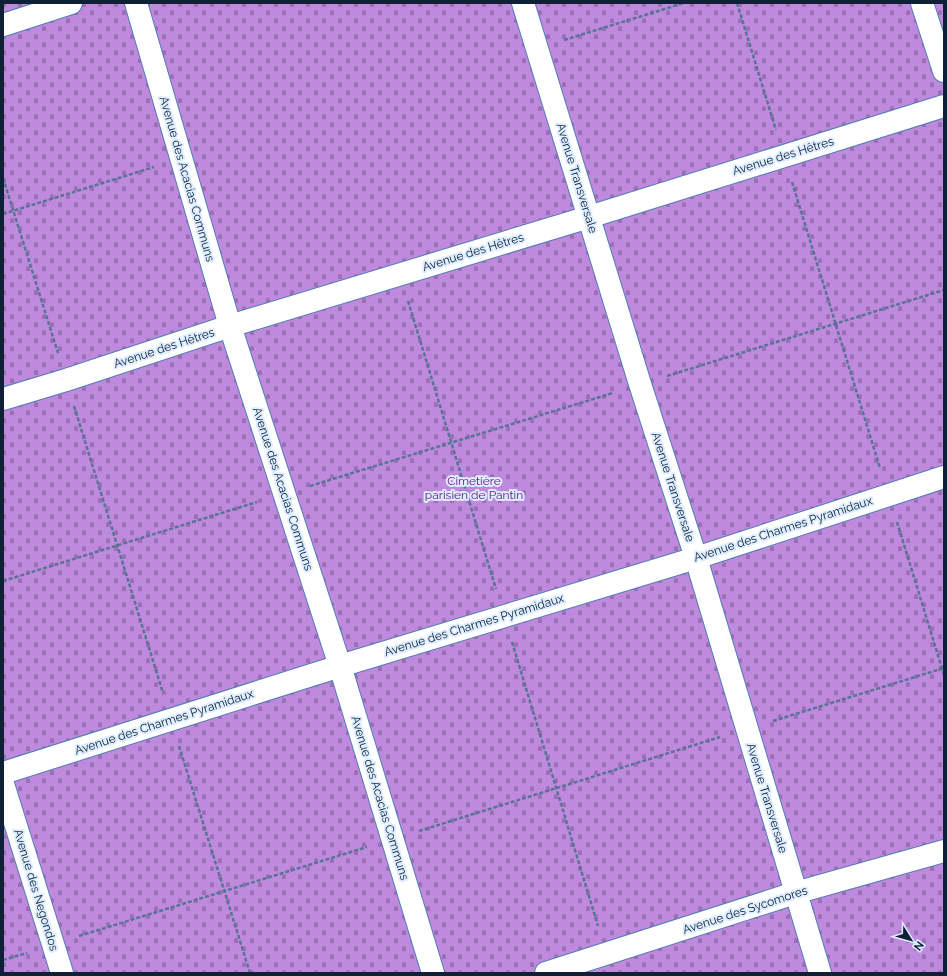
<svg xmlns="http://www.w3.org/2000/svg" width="947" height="976" font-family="Raleway,sans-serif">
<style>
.cemetery{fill:url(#cemetery-stones)}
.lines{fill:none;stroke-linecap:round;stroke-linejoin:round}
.minor-casing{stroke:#507eb3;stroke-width:24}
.path{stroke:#577495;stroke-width:2.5;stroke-dasharray:4 2;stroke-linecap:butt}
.minor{stroke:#fff;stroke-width:22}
.labels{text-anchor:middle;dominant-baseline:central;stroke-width:4;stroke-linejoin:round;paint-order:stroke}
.street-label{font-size:12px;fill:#0d2035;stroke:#deedff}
.park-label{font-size:12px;fill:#631784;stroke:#deedff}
</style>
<defs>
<pattern id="cemetery-stones" width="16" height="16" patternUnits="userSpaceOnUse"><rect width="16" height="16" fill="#bf89dd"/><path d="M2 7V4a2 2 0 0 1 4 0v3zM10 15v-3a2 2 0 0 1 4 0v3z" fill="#9a70b4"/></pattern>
</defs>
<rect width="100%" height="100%" fill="#a7cffd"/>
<rect class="cemetery" x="3" y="3" width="941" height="970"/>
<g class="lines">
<g class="minor-casing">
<g id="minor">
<path d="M136,3l94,323 110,340 93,307"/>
<path d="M523,3l117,381 56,174 124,415"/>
<path d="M922,3l22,68"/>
<path d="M3,25l68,-22"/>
<path d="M3,399l63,-19 164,-54 359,-109 355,-111"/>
<path d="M3,773l337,-107 356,-108 248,-81"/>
<path d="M3,784l59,189"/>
<path d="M546,973l249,-80 149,-42"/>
</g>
</g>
<g class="path">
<path d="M737,3l39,127"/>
<path d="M564,40l120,-37"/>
<path d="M3,178l55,175"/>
<path d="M792,182l88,286"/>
<path d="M3,214l151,-47"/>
<path d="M408,301l88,288"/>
<path d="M667,376l277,-86"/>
<path d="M74,406l89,287"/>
<path d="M310,486l303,-93"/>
<path d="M897,522l47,153"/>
<path d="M3,581l254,-79"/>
<path d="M512,642l86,284"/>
<path d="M773,721l171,-53"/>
<path d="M179,746l71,227"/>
<path d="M419,831l301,-94"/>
<path d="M79,936l288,-89"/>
<path d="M3,960l24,-7"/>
</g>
<use href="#minor" class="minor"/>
</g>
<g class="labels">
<g class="street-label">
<text transform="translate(783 156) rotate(-17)">Avenue des Hêtres</text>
<text transform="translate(577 178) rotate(73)">Avenue Transversale</text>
<text transform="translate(187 179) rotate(74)">Avenue des Acacias Communs</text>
<text transform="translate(473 252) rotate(-17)">Avenue des Hêtres</text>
<text transform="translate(164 348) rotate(-18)">Avenue des Hêtres</text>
<text transform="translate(673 487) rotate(72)">Avenue Transversale</text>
<text transform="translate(283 489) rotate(72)">Avenue des Acacias Communs</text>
<text transform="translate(783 529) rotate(-18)">Avenue des Charmes Pyramidaux</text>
<text transform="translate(474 625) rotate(-17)">Avenue des Charmes Pyramidaux</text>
<text transform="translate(164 722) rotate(-18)">Avenue des Charmes Pyramidaux</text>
<text transform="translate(380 798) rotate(73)">Avenue des Acacias Communs</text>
<text transform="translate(767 798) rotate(73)">Avenue Transversale</text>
<text transform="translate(36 890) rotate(73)">Avenue des Negondos</text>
<text transform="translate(745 910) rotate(-18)">Avenue des Sycomores</text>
</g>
<g class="park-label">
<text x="474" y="481">Cimetière<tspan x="474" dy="14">parisien de Pantin</tspan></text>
</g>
</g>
<rect width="947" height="976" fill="none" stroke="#0d2035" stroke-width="8"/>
<g transform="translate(911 940) rotate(127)" stroke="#deedff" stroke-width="3" paint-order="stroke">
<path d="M0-3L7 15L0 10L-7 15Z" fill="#0d2035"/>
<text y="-6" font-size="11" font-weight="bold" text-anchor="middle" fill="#0d2035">N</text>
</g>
</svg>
